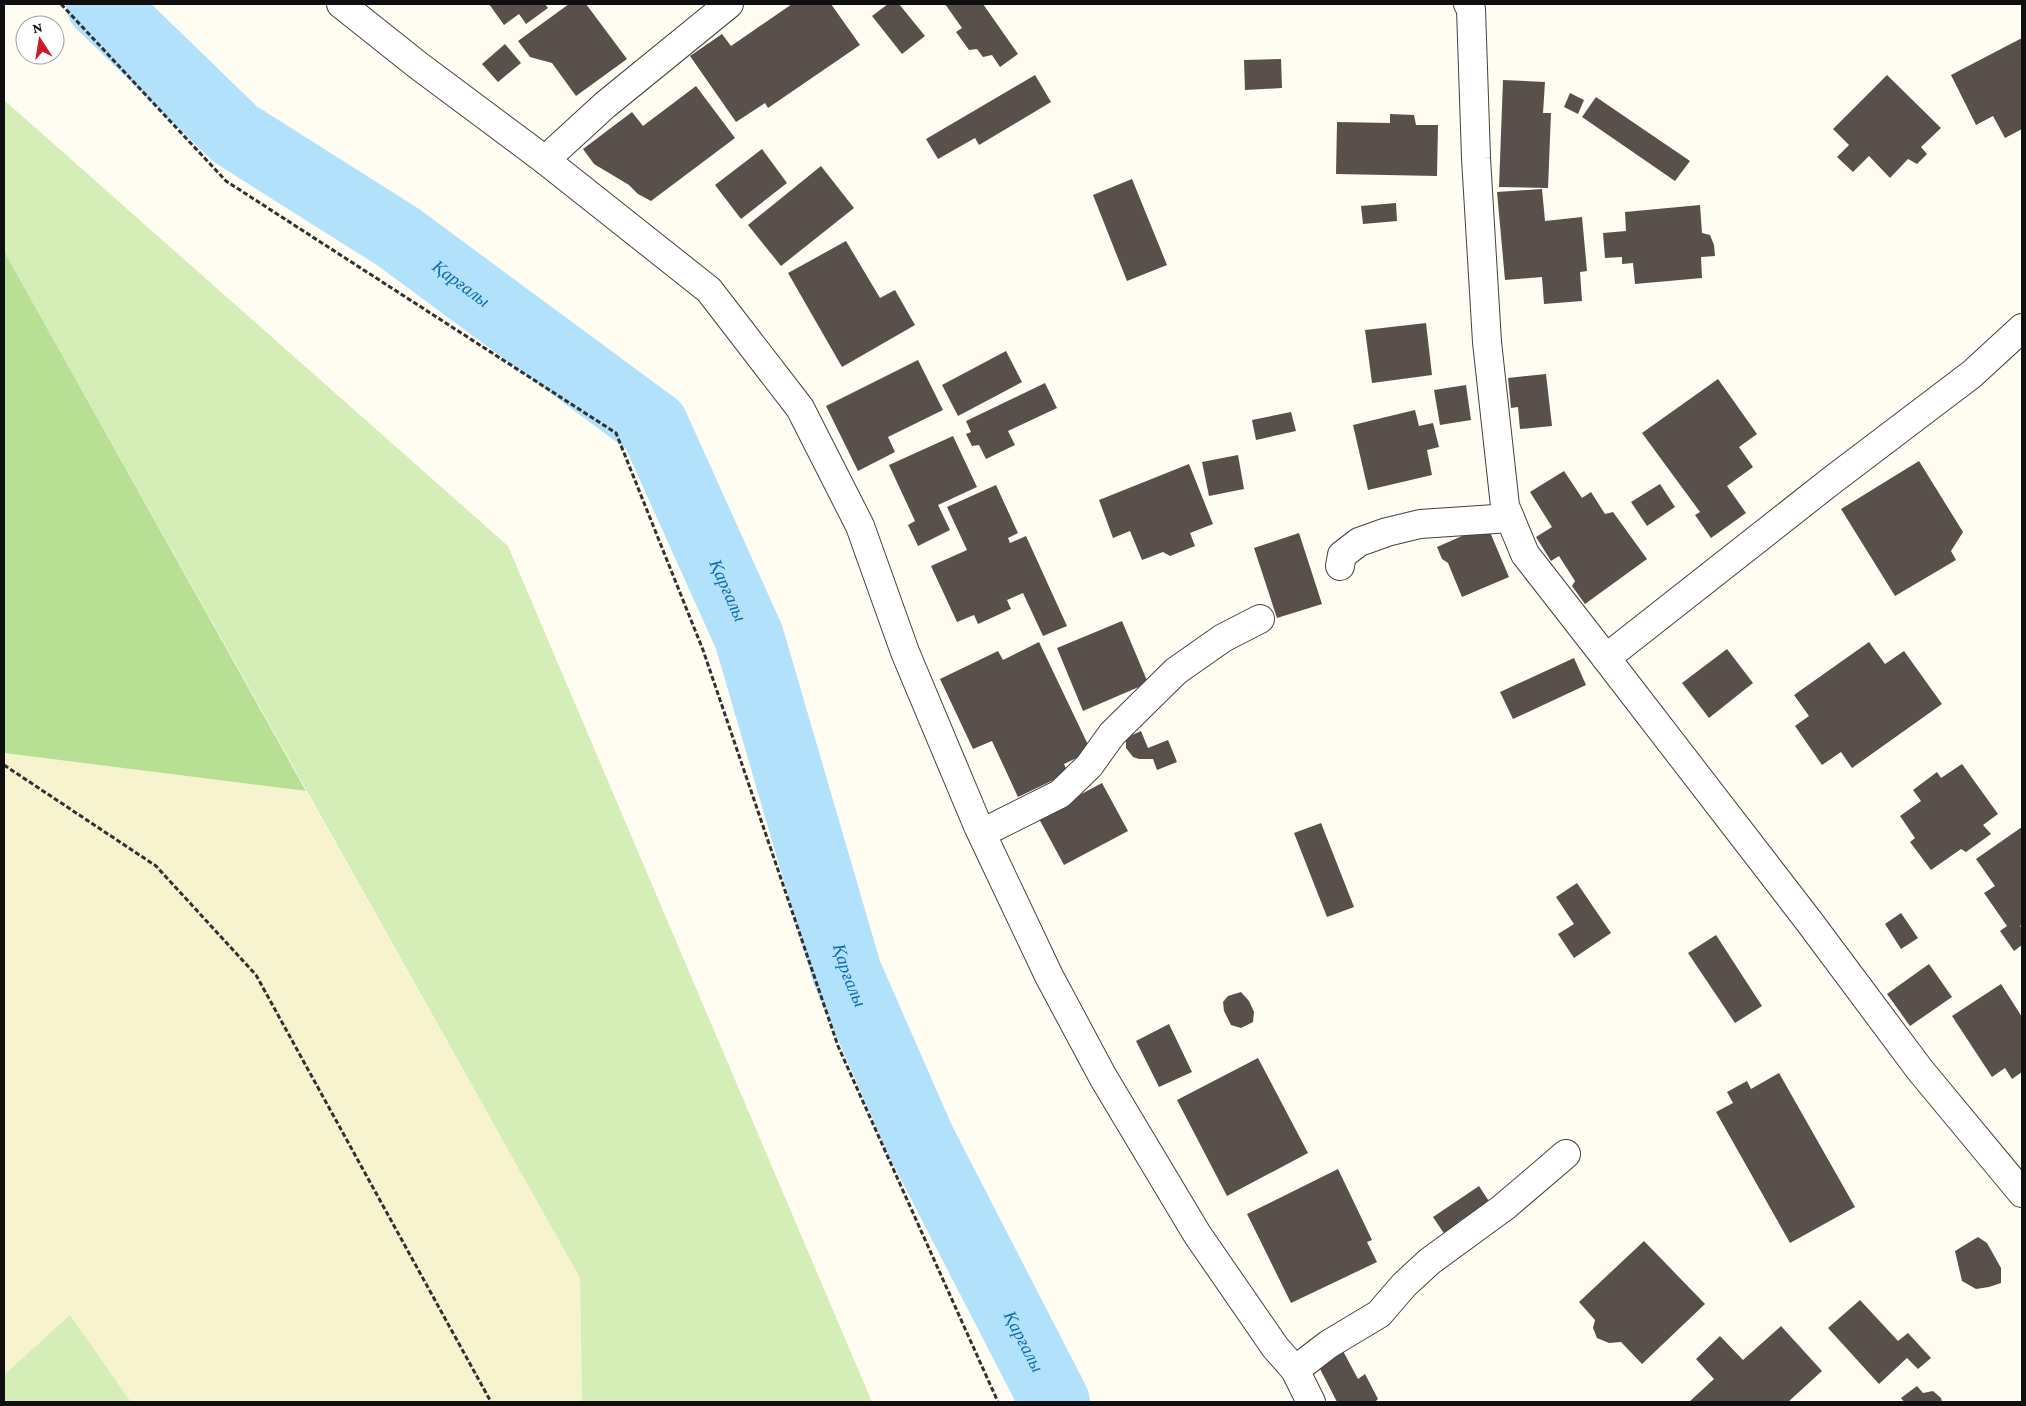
<svg xmlns="http://www.w3.org/2000/svg" width="2026" height="1406" font-family="'Crimson Pro',serif">
<style>
.farmland{fill:#f8f3cf}
.green{fill:#d5edb7}
.forest{fill:#b8e095}
.lines{fill:none;stroke-linecap:round;stroke-linejoin:round}
.river{stroke:#b2e1fb;stroke-width:70}
.building{fill:#59504b}
.minor-casing{stroke:#424242;stroke-width:30}
.path{stroke:#313131;stroke-width:3;stroke-dasharray:5 2.5;stroke-linecap:butt}
.minor{stroke:#fff;stroke-width:28}
.labels{text-anchor:middle;dominant-baseline:central;stroke-width:5;stroke-linejoin:round;paint-order:stroke}
.water-label{font-size:18px;font-style:italic;fill:#0d6bac;stroke:#fff}
</style>
<rect width="100%" height="100%" fill="#fffcf2"/>
<path class="farmland" d="M4,753l302,38 274,487 2,124h-451l-61,-87 -66,60z"/>
<g class="green">
<path d="M4,100l504,446 364,856h-290l-2,-124 -576,-1027z"/>
<path d="M70,1315l61,87h-127v-27z"/>
</g>
<path class="forest" d="M4,251l302,540 -302,-38z"/>
<g class="lines">
<path class="river" id="s1" d="M101,4l134,130 163,103 256,189 95,211 98,336 74,169 134,260"/>
</g>
<g class="building">
<path d="M489,4h56l3,4 -22,16 -7,-10 -15,11z"/>
<path d="M569,4h17l41,55 -51,37 -24,-33 -22,-6 -12,-16z"/>
<path d="M792,4h39l29,41 -92,63 -3,-5 -29,19 -46,-66 32,-22 9,12z"/>
<path d="M888,4h11l26,32 -23,18 -30,-38z"/>
<path d="M945,4h38l35,50 -18,13 -8,-12 -9,2 -6,-8 -8,1 -13,-18 6,-4z"/>
<path d="M2022,38v91l-17,9 -12,-22 -17,9 -25,-50z"/>
<path d="M505,44l16,19 -23,19 -16,-18z"/>
<path d="M1281,59l1,29 -37,2 -1,-30z"/>
<path d="M1035,75l16,27 -72,43 -4,-7 -37,21 -12,-20z"/>
<path d="M1887,75l54,53 -20,19 6,7 -10,10 -9,-5 -18,19 -21,-22 -16,16 -16,-15 12,-12 -16,-16z"/>
<path d="M1503,80l42,2 -2,31h8l-3,75 -49,-1z"/>
<path d="M696,86l39,52 -84,63 -13,-7 -9,-9 -35,-21 -11,-15 49,-37 11,14z"/>
<path d="M1570,93l14,7 -6,14 -14,-7z"/>
<path d="M1596,97l94,64 -15,20 -93,-64z"/>
<path d="M1390,114l24,1 2,10h22l-1,51 -101,-2 1,-52 53,1z"/>
<path d="M762,149l25,34 -46,36 -26,-34z"/>
<path d="M821,166l33,42 -73,58 -33,-41z"/>
<path d="M1132,179l35,86 -40,16 -34,-86z"/>
<path d="M1542,189l3,32 37,-4 5,54 -7,1 2,29 -38,3 -2,-27 -37,3 -8,-88z"/>
<path d="M1396,203l1,18 -34,3 -2,-18z"/>
<path d="M1700,205l2,28 8,2 4,10 1,11 -14,1 1,21 -67,6 -2,-21 -11,1v-7l-17,1 -2,-25 23,-2 -1,-19z"/>
<path d="M846,241l34,57 15,-8 20,35 -73,42 -54,-94z"/>
<path d="M1426,323l6,52 -60,8 -7,-53z"/>
<path d="M1006,351l16,31 -64,34 -16,-31z"/>
<path d="M918,360l25,50 -55,27 7,15 -37,19 -32,-65z"/>
<path d="M1546,374l6,52 -32,3 -2,-22 -7,1 -3,-30z"/>
<path d="M1718,379l39,55 -18,13 14,20 -26,19 19,27 -35,25 -16,-23 5,-3 -58,-79z"/>
<path d="M1045,383l12,25 -49,23 7,14 -29,14 -7,-14 -7,1 -6,-12 5,-2 -5,-11z"/>
<path d="M1466,385l5,35 -31,5 -6,-35z"/>
<path d="M1415,410l4,16 14,-3 6,24 -12,3 5,25 -64,15 -15,-65z"/>
<path d="M1291,412l5,19 -40,9 -4,-20z"/>
<path d="M953,436l24,51 -39,18 12,25 -32,16 -10,-21 7,-4 -26,-56z"/>
<path d="M1238,455l6,34 -35,7 -7,-34z"/>
<path d="M1919,461l44,71 -12,19 5,9 -61,36 -54,-87z"/>
<path d="M1189,464l24,60 -23,9 5,13 -25,10 -7,-4 -21,8 -12,-29 -17,7 -14,-38z"/>
<path d="M1564,471l18,27 9,-6 14,22 8,-2 34,47 -62,45 -13,-18 3,-5 -16,-25 -8,5 -15,-24 16,-10 -22,-35z"/>
<path d="M1660,484l15,23 -28,19 -16,-24z"/>
<path d="M996,485l22,48 -10,5 2,5 16,-7 41,90 -24,10 -20,-43 -16,7 4,9 -33,15 -4,-9 -17,7 -26,-56 36,-16 -20,-43z"/>
<path d="M1487,525l22,52 -47,20 -14,-34 -6,-4 -5,-12z"/>
<path d="M1299,533l23,71 -45,14 -23,-70z"/>
<path d="M1122,621l26,62 -65,28 -26,-63z"/>
<path d="M1039,642l52,109 -27,13 4,9 -50,24 -26,-56 -19,8 -33,-70 58,-28 5,9z"/>
<path d="M1869,642l16,22 19,-13 38,53 -90,64 -11,-16 -19,13 -27,-39 14,-10 -15,-21z"/>
<path d="M1727,649l26,34 -44,35 -27,-35z"/>
<path d="M1574,658l12,27 -73,34 -13,-27z"/>
<path d="M1141,731l7,17 20,-8 9,22 -20,8 -4,-11h-14l-6,-2 -7,-9v-7l4,-5z"/>
<path d="M1962,764l36,50 -15,11 8,9 -25,18 -5,-3 -30,21 -21,-28 5,-4 -15,-22 21,-15 -8,-11 24,-18 4,6z"/>
<path d="M1102,783l26,48 -64,34 -26,-48z"/>
<path d="M1321,823l33,84 -27,10 -33,-84z"/>
<path d="M2022,827v97l-2,2 2,2v17l-8,6 -14,-20 7,-5 -23,-33 11,-7 -19,-27z"/>
<path d="M1577,883l34,50 -37,25 -16,-24 16,-10 -18,-27z"/>
<path d="M1901,913l17,25 -17,11 -16,-25z"/>
<path d="M1716,935l46,71 -27,17 -47,-70z"/>
<path d="M1929,964l23,33 -42,29 -23,-32z"/>
<path d="M2001,984l21,33v55l-10,7 -7,-11 -13,9 -40,-61z"/>
<path d="M1241,992l8,9 5,11 -1,10 -12,6 -10,-3 -7,-14 -1,-9 5,-6z"/>
<path d="M1169,1024l23,48 -33,15 -23,-46z"/>
<path d="M1258,1058l50,95 -81,43 -50,-96z"/>
<path d="M1779,1073l76,134 -65,36 -74,-131 17,-9 -6,-11 20,-11 4,8z"/>
<path d="M1338,1169l34,71 -5,2 10,20 -86,41 -44,-89z"/>
<path d="M1479,1186l13,20 -25,17 -3,-5 -6,4 2,3 -15,10 -12,-18z"/>
<path d="M1978,1237l9,6 14,25v15l-12,4 -13,2 -14,-8 -7,-30z"/>
<path d="M1644,1241l61,63 -63,60 -21,-22 -12,1 -12,-5 -4,-10 2,-8 -16,-18z"/>
<path d="M1860,1300l38,41 10,-8 23,25 -13,11 -11,-11 -28,26 -51,-56z"/>
<path d="M1781,1326l41,45 -34,31h-99l25,-23 -18,-20 24,-23 23,24z"/>
<path d="M1343,1351l15,28 7,-5 13,25 -3,3h-38l-19,-37z"/>
<path d="M1917,1386l6,7 10,-2 8,7 1,4h-38l-3,-4z"/>
</g>
<g class="lines">
<g class="minor-casing">
<g id="minor">
<path d="M341,4l78,62 126,94 164,130 91,118 60,118 45,126 73,174 71,150 54,101 94,157 78,113 20,23 16,32"/>
<path d="M1468,4l3,5 5,149 11,184 18,164 20,48 81,104"/>
<path d="M545,160l60,-55 124,-101"/>
<path d="M2022,328l-50,46 -141,107 -225,177 202,262 112,150 102,123"/>
<path d="M1340,566l2,-11 17,-13 28,-10 33,-8 90,-6"/>
<path d="M982,833l78,-39 29,-28 23,-32 64,-63 47,-33 37,-19"/>
<path d="M1295,1370l34,-26 50,-30 25,-29 26,-24 74,-54 62,-53"/>
</g>
</g>
<g class="path">
<path d="M61,4l165,177 390,252 87,217 135,396 160,356"/>
<path d="M4,765l152,101 100,109 235,427"/>
</g>
<use href="#minor" class="minor"/>
</g>
<g class="labels">
<g class="water-label">
<text stroke="none"><textPath href="#s1" startOffset="458">Қарғалы</textPath></text>
<text stroke="none"><textPath href="#s1" startOffset="878">Қарғалы</textPath></text>
<text stroke="none"><textPath href="#s1" startOffset="1282">Қарғалы</textPath></text>
<text stroke="none"><textPath href="#s1" startOffset="1688">Қарғалы</textPath></text>
</g>
</g>
<rect width="2026" height="1406" fill="none" stroke="#0f0f0f" stroke-width="10"/>
<g transform="translate(40 40) rotate(348)"><circle r="24" fill="#ffffff" stroke="#9f9f9f"/>
<path d="M0-4L9 19L0 12L-9 19Z" fill="#cc1b28"/>
<text y="-8" font-size="14" font-weight="bold" text-anchor="middle" fill="#0f0f0f">N</text>
</g>
</svg>
